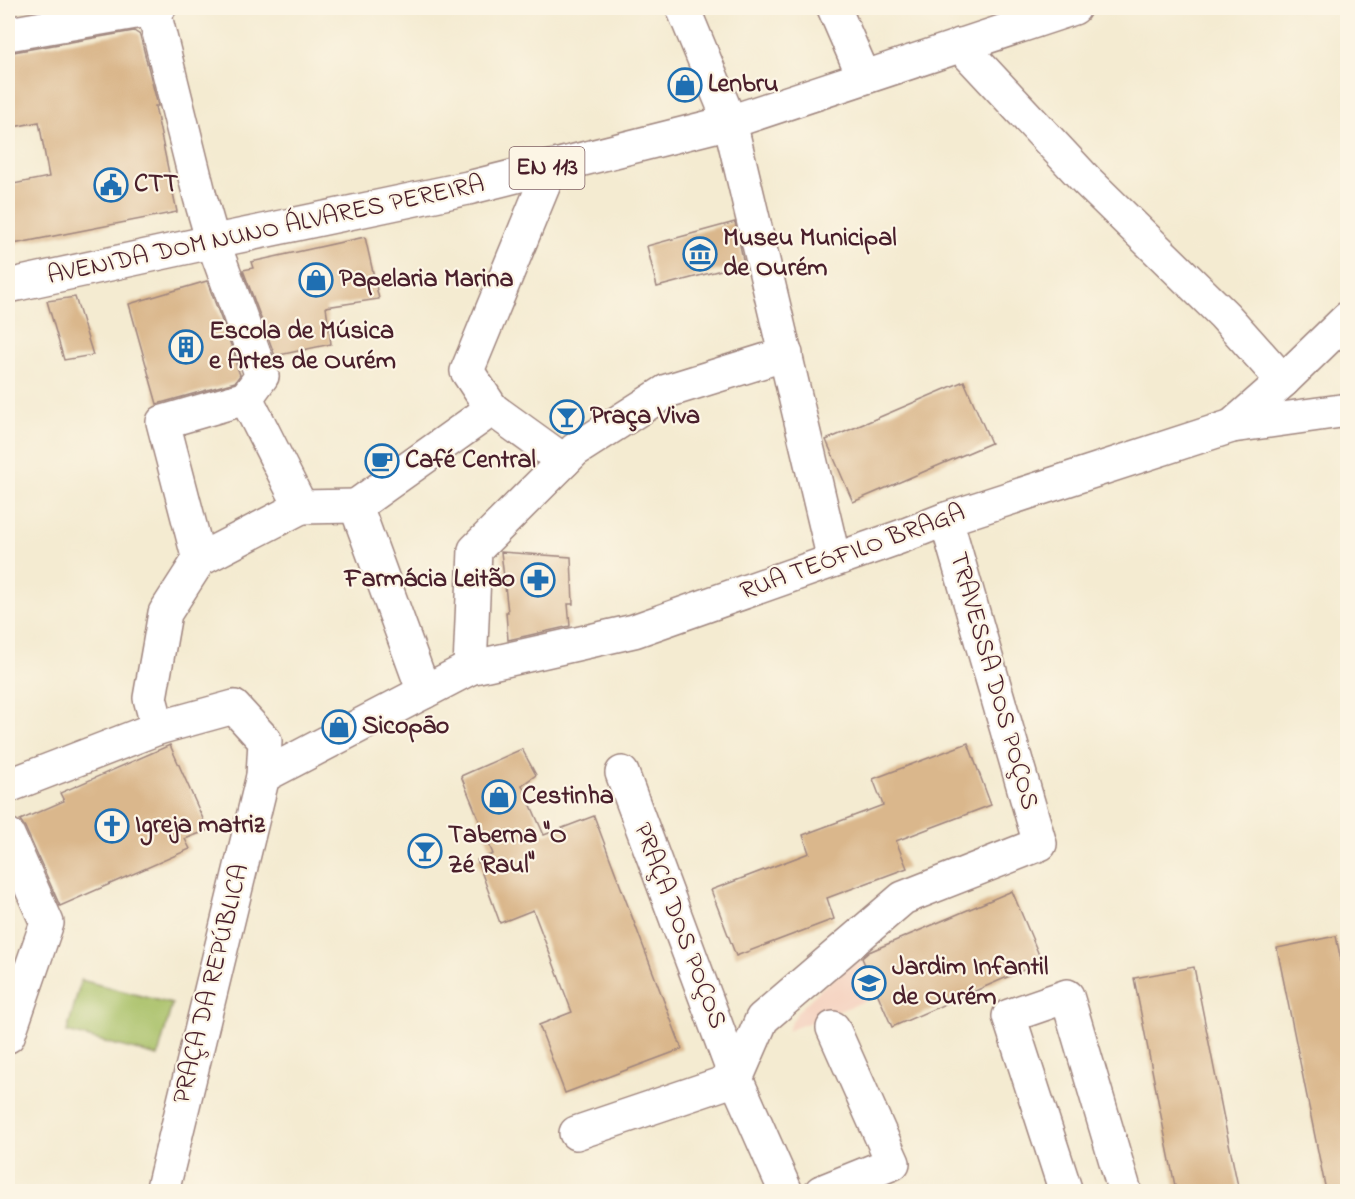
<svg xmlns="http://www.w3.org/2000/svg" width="1355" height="1199" font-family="'Indie Flower',sans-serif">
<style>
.built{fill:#f5d3c1}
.green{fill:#a7c066;stroke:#787048;stroke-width:1.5}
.building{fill:#dab78c}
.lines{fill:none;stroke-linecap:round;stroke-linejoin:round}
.minor-casing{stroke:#9f857e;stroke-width:36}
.major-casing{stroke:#9f857e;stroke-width:36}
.minor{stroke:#fff;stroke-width:33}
.major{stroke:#fff;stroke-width:33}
.labels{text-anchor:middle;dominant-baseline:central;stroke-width:4.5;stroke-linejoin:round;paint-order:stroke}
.shield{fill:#fcf5e5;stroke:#7f5f63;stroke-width:1.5}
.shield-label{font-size:24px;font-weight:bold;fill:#4a1f2b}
.poi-label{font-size:26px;font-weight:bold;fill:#4a1f2b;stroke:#fcf5e5;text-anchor:start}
.street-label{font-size:26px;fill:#4a1f2b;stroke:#fcf5e5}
</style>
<rect width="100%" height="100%" fill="#fcf5e5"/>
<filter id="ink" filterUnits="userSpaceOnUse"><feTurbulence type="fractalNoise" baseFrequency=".0167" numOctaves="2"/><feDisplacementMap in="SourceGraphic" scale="12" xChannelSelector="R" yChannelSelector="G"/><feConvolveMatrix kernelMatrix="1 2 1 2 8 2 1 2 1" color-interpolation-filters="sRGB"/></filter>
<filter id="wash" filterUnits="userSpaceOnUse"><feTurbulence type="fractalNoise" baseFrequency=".008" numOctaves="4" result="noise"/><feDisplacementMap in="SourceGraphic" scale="24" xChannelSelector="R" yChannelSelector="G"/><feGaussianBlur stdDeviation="1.35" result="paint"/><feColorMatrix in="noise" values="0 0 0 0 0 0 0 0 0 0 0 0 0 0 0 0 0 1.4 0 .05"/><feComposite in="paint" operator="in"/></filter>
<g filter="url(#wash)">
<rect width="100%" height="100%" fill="#f4ebd1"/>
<path class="built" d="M905,937l17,42 -135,52 11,-20 24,-23 39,-33z"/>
<path class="green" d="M81,980l91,24 -14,52 -91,-24z"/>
<g id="blocks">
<g class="building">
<path d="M134,31l6,4 18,71h-3l22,106 -169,33v-60l41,-8 -10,-55 -31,6v-75z"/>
<path d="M735,222l9,42 -87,23 -10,-41z"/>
<path d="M365,237l14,62 -53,8 5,37 -56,12 -32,-86 10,-2 -2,-6z"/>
<path d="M207,281l31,83h-2l4,11 -5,7 -78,22 -28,-100z"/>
<path d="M75,297l18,58 -29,5 -17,-59z"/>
<path d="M964,381l27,62 -138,59 -27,-62z"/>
<path d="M501,552l70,5 2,47h-5l2,22 -62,14 -2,-28h2z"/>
<path d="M968,743l23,62 -95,36 11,27 -80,30 7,21 -98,37 -25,-66 98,-37 -6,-18 80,-30 -10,-26z"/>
<path d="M170,745l38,85 -23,9 5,10 -130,57 -35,-79 -5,-7 44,-19 -4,-8z"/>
<path d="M522,749l14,26 -14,10 22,50 50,-19 88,233 -117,44 -26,-68 33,-13 -39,-102 -33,13 -23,-63 16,-6 -32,-78z"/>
<path d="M1012,891l30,71 -150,65 -30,-69 7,-6z"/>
<path d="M1336,936l11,55v200h-21l-49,-243z"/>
<path d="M1194,967l32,162 13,62h-63l-10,-50 -32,-163z"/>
</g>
</g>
</g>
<g filter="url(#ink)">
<use href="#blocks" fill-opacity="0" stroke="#9f857e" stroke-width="1.5"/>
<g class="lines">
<g class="minor-casing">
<g id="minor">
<path d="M153,8l47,189 13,45 49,134 -16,22"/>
<path d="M683,8l47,114 104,438"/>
<path d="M834,8l30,69"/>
<path d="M8,34l151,-26"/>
<path d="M960,45l127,136 137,134 59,66"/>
<path d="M492,409l-25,-38 84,-204"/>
<path d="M1232,426l51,-45 65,-63"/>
<path d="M301,507l55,-1"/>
<path d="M199,560l-36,-138 83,-24"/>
<path d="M470,668l5,-118 100,-100 92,-59 119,-37"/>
<path d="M424,692l-68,-186 136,-97 72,52"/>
<path d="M158,728l-8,-30 15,-85 34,-53 102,-53 -55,-109"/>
<path d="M622,773l114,306 50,113"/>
<path d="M263,776l207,-108 164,-37 266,-94 46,-18 286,-93 116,-16"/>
<path d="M8,786l150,-58 76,-21 31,34 -2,35 -101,416"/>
<path d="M8,835l39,88 -39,113"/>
<path d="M736,1079l26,-60 141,-121 137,-54 -94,-325"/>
<path d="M576,1133l160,-54"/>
<path d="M821,1192l72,-29 -60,-135"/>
<path d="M1066,1192l-57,-176 58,-20 58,196"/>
</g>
</g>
<g class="major-casing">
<path id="major" d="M8,286l217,-47 243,-51 262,-66 344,-114"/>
</g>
<use href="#minor" class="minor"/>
<use href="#major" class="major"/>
</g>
</g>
<defs>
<g id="shop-ring" transform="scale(1.725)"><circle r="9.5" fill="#fcf5e5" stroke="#1f6fb2" stroke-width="1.5"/><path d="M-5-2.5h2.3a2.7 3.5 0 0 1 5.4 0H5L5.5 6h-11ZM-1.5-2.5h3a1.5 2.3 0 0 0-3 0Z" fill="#1f6fb2"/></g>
<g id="civic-ring" transform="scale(1.725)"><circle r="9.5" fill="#fcf5e5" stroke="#1f6fb2" stroke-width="1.5"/><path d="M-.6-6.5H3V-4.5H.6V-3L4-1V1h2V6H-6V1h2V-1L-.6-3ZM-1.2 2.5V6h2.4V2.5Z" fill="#1f6fb2"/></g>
<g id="museum-ring" transform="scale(1.725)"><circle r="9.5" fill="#fcf5e5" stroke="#1f6fb2" stroke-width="1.5"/><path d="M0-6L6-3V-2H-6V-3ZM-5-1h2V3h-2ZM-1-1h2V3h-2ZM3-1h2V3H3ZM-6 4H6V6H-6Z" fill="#1f6fb2"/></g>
<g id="building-ring" transform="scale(1.725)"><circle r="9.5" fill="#fcf5e5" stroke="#1f6fb2" stroke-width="1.5"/><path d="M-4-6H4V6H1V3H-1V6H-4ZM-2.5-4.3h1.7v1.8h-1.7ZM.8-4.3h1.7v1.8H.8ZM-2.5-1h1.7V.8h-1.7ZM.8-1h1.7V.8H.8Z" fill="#1f6fb2"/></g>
<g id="bar-ring" transform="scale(1.725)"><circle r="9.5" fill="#fcf5e5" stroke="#1f6fb2" stroke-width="1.5"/><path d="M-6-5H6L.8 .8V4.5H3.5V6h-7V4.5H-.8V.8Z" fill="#1f6fb2"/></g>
<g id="cafe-ring" transform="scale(1.725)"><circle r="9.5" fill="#fcf5e5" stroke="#1f6fb2" stroke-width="1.5"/><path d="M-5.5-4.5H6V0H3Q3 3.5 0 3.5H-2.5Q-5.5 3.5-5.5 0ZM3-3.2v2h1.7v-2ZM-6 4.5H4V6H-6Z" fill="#1f6fb2"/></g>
<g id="pharmacy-ring" transform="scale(1.725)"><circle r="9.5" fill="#fcf5e5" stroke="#1f6fb2" stroke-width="1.5"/><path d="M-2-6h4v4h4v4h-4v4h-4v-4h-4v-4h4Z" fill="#1f6fb2"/></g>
<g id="church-ring" transform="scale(1.725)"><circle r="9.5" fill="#fcf5e5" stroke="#1f6fb2" stroke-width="1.5"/><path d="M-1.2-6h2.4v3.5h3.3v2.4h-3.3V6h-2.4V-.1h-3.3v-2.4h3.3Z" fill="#1f6fb2"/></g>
<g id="school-ring" transform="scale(1.725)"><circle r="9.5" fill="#fcf5e5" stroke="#1f6fb2" stroke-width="1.5"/><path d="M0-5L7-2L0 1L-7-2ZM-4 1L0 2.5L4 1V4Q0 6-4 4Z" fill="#1f6fb2"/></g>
</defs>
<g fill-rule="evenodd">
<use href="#shop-ring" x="685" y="85"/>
<use href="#civic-ring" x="111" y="185"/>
<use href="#museum-ring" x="700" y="254"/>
<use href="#shop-ring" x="316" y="280"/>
<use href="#building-ring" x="186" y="347"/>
<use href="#bar-ring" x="567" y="417"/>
<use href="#cafe-ring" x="382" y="461"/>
<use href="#pharmacy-ring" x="538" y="580"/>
<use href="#shop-ring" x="339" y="727"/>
<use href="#shop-ring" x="499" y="797"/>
<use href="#church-ring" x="112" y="826"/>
<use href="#bar-ring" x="425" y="851"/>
<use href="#school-ring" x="869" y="983"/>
</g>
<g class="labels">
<rect class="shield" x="509.5" y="147" width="75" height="42" rx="4.5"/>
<g class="shield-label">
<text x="547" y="168">EN 113</text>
</g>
<g class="poi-label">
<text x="708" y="85">Lenbru</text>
<text x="134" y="185">CTT</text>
<text x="723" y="239">Museu Municipal<tspan x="723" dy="30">de Ourém</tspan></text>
<text x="339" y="280">Papelaria Marina</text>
<text x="209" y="332">Escola de Música<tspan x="209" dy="30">e Artes de Ourém</tspan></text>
<text x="590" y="417">Praça Viva</text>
<text x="405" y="461">Café Central</text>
<text x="515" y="580" text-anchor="end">Farmácia Leitão</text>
<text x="362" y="727">Sicopāo</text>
<text x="522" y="797">Cestinha</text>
<text x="135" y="826">Igreja matriz</text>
<text x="448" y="836">Taberna "O<tspan x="448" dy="30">Zé Raul"</tspan></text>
<text x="892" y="968">Jardim Infantil<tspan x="892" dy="30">de Ourém</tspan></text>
</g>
<g class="street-label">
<text transform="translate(266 231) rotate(-12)">AVENIDA DOM NUNO ÁLVARES PEREIRA</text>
<text transform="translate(853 553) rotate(-20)">RUA TEÓFILO BRAGA</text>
<text transform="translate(993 681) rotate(74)">TRAVESSA DOS POÇOS</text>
<text transform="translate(679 926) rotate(69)">PRAÇA DOS POÇOS</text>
<text transform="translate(212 984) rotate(-76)">PRAÇA DA REPÚBLICA</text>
</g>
</g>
<rect width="1355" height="1199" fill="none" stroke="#fcf5e5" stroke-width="30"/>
</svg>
